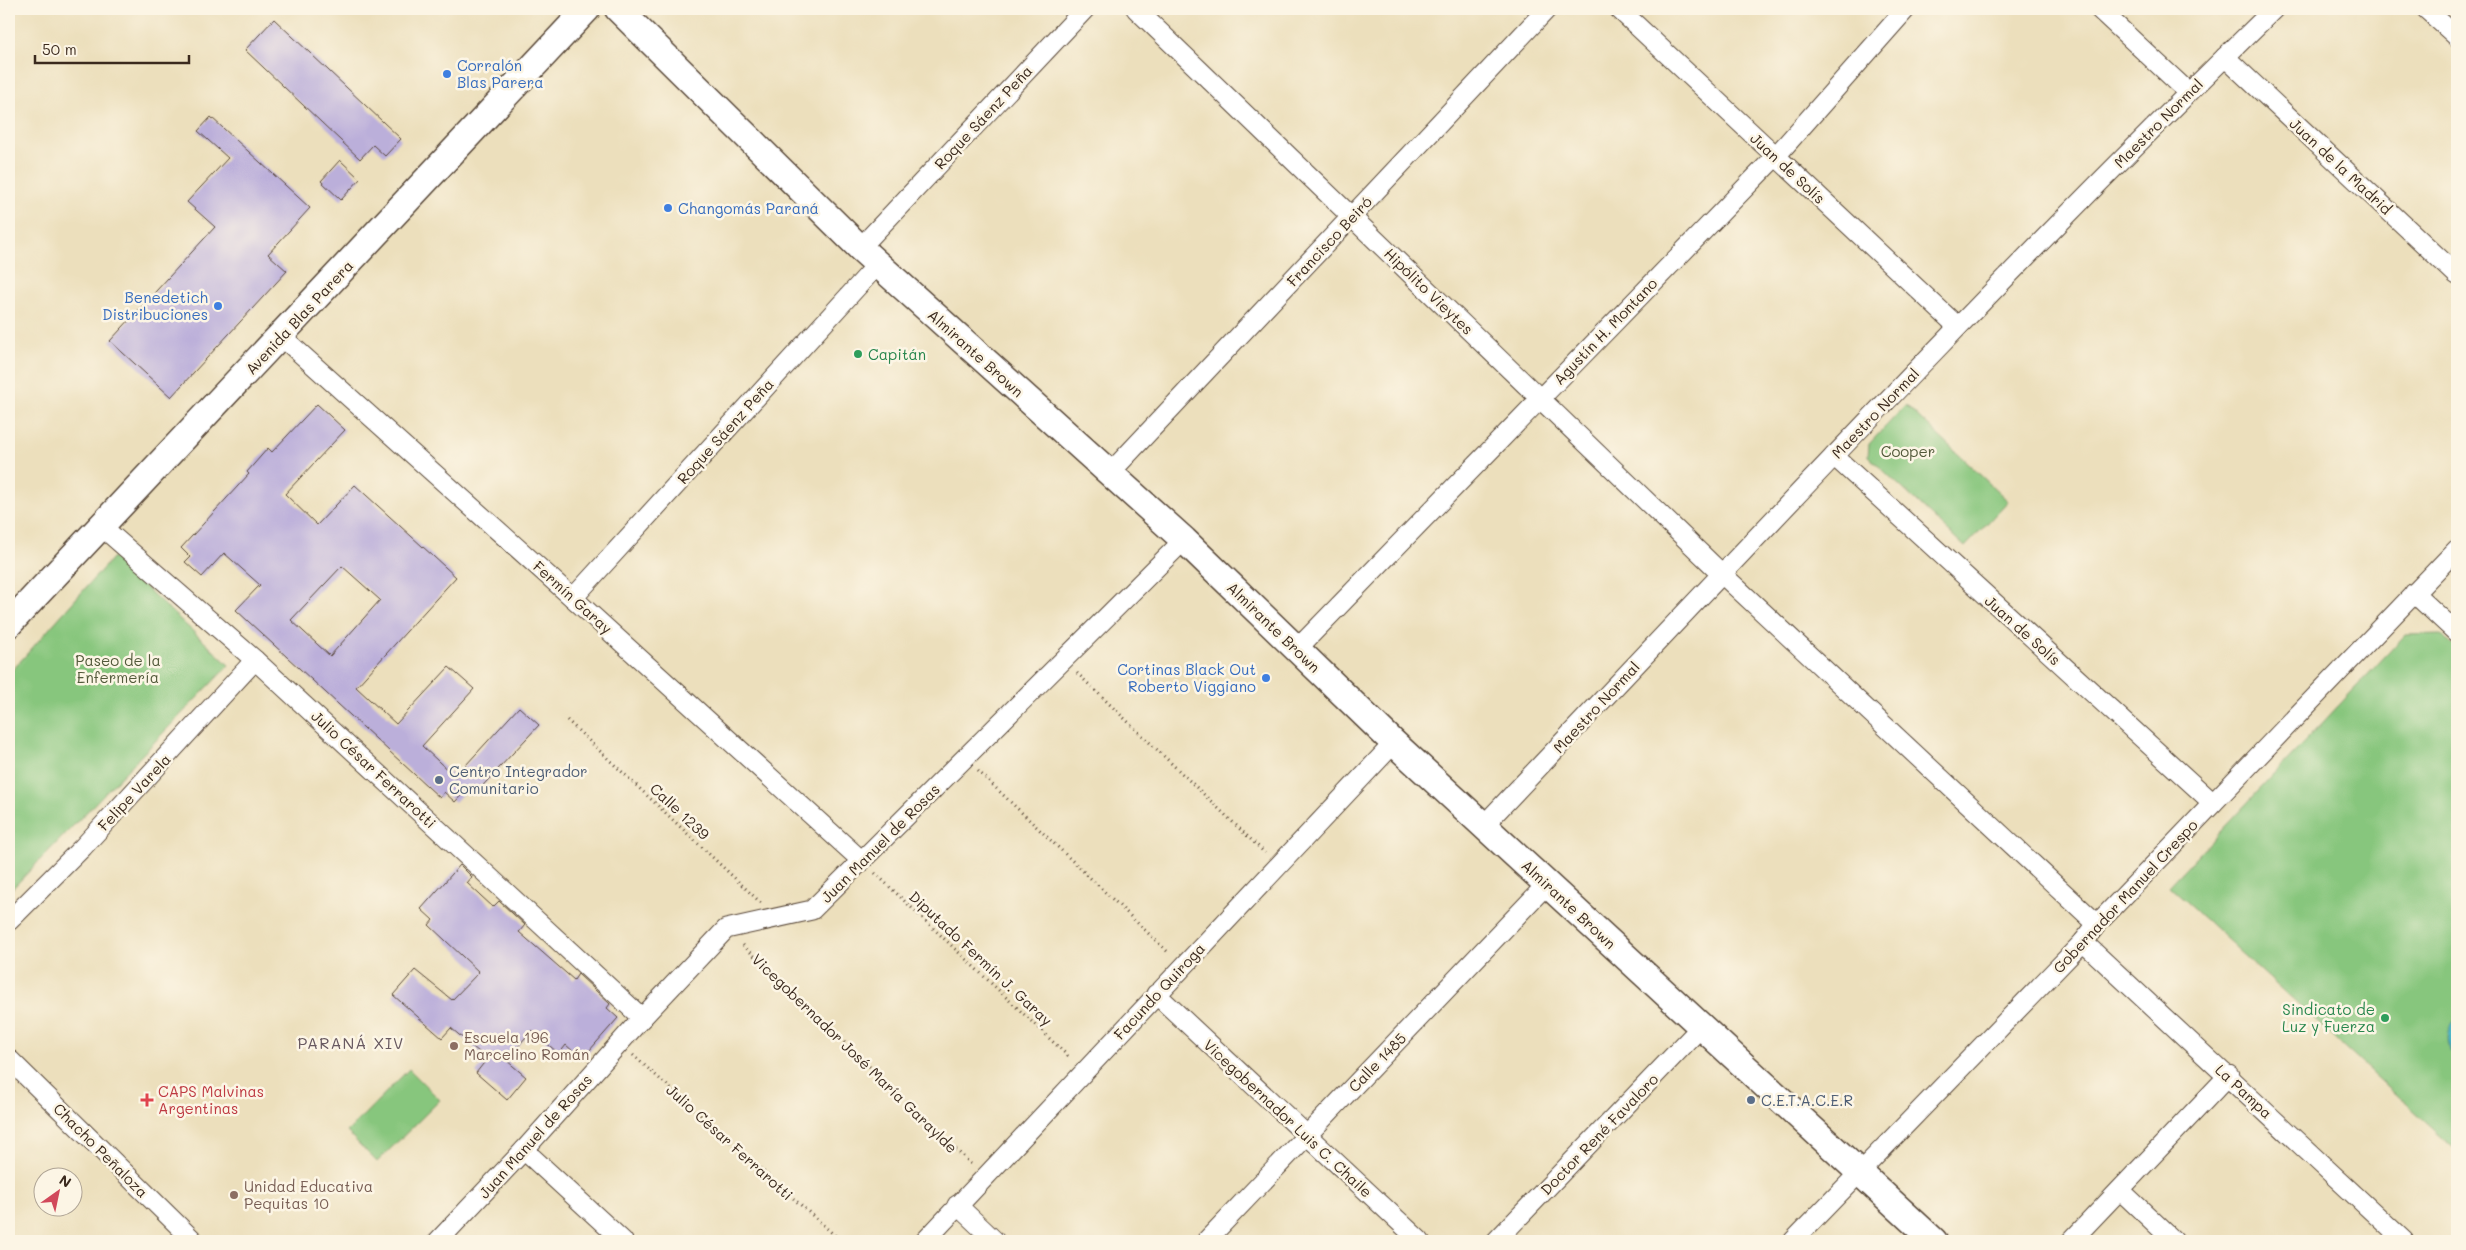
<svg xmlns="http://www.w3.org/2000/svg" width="2466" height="1250" font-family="Mali,sans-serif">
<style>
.green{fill:#87c67d;stroke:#61784e}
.water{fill:#4eb9ca;stroke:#447274}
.building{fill:#bbafda;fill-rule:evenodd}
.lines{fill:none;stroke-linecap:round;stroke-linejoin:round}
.minor-casing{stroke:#564536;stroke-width:21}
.secondary-casing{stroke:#564536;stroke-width:29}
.path{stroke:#564536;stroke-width:3;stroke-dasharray:1 4;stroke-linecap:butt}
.minor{stroke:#fff;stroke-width:19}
.secondary{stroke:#fff;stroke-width:26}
.shop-dot{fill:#3f7fe0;stroke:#fcf5e5;stroke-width:2}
.leisure-dot{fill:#2e9e5b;stroke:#fcf5e5;stroke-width:2}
.service-dot{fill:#5c6f8a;stroke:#fcf5e5;stroke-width:2}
.education-dot{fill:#8d6e63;stroke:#fcf5e5;stroke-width:2}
.health-dot{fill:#e0444e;stroke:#fcf5e5;stroke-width:2}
.labels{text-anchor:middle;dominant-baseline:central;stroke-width:5;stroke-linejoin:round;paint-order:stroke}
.shop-label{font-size:15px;fill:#366cbe;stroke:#fcf5e5;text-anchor:start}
.street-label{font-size:15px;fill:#3b2a1e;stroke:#fcf5e5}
.leisure-label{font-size:15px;fill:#27864d;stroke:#fcf5e5;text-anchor:start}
.park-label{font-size:15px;fill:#52593a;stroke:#fcf5e5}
.service-label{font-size:15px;fill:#4e5e75;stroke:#fcf5e5;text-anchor:start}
.education-label{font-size:15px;fill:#785e54;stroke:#fcf5e5;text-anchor:start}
.health-label{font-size:15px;fill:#be3a42;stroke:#fcf5e5;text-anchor:start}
.neighbourhood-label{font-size:16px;letter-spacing:1px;fill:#685960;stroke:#fcf5e5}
</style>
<rect width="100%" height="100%" fill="#fcf5e5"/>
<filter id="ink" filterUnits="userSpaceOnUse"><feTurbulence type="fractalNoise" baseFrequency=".02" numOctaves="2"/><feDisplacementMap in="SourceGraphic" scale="10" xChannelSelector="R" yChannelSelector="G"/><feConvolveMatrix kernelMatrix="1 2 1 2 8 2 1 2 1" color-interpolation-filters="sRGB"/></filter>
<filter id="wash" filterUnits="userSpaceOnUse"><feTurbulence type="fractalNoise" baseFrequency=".0096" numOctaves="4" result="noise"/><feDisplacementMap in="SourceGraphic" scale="20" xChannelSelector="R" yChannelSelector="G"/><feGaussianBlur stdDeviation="1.12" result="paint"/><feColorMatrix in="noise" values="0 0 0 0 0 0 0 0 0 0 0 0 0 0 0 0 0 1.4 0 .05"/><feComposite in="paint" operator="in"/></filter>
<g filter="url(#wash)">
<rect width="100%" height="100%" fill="#ecdfbc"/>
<g class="green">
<path d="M1906,405l102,96 -43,46 -97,-91 1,-12z"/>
<path d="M113,557l116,108 -220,227v-218z"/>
<path d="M2441,634l16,16v501l-288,-265 236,-251z"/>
<path d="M409,1069l31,31 -63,62 -30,-30z"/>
</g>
<path class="water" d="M2457,1020v38c-12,-10 -14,-27 0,-38z"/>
<g id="blocks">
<g class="building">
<path d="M274,19l127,120 -16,17 -12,-11 -13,14 -115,-109z"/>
<path d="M211,117l99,91 -42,46 19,17 -116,126 -61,-56 105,-114 -28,-25 41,-44 -30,-27z"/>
<path d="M340,160l20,19 -19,21 -20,-19z"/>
<path d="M317,404l28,26 -60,64 32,31 38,-40 101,92 -100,110 40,37 53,-57 25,22 -52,57 33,31 64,-70 20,18 -65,70 -7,-6 -12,13 -11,-10 -4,6 -204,-188 24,-25 -36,-32 -22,24 -17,-15 5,-5 -9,-9 68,-74 -2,-2 21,-24 4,4zM342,566l38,34 -50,56 -39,-36z"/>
<path d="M460,865l12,12 -5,6 26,24 6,-6 26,24 -6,7 55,48 4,-6 32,30 -3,4 11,10 -36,41 -16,-14 -7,9 -27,-24 -26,30 20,17 -19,23 -31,-27 11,-14 -36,-31 -9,10 -49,-43 22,-25 37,30 27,-28 -50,-47 4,-5 -12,-11z"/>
</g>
</g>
</g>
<g filter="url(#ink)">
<use href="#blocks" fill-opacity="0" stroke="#564536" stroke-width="1"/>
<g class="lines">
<g class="minor-casing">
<g id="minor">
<path d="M1136,9l586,565 375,350"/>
<path d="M1619,9l338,317"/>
<path d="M2099,9l89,83"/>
<path d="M2426,9l31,28"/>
<path d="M2225,57l232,218"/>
<path d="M860,248l225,-239"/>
<path d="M281,336l292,262 289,263"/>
<path d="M1834,456l379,347"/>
<path d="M1110,473l437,-464"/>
<path d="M101,526l154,134 387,358"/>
<path d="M2414,593l43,40"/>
<path d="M573,598l305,-334"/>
<path d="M1298,648l478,-492 130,-147"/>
<path d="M1484,825c261,-275 519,-552 790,-816"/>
<path d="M9,921l74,-74 172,-187"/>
<path d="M2083,942l321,299"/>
<path d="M1156,994l264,247"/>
<path d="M9,1059l185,182"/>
<path d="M524,1150l99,91"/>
<path d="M2120,1190l54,51"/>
<path d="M957,1205l38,36"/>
<path d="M438,1241l86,-91 118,-132 84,-89 86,-19 372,-370"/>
<path d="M925,1241l469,-498"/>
<path d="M1206,1241l341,-357"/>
<path d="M1496,1241l206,-215"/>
<path d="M1793,1241l290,-299 14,-18 360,-375"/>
<path d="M2071,1241l158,-166"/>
</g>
</g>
<g class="secondary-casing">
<g id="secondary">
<path d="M618,9l242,239 324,292 210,203 540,498"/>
<path d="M9,624l578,-615"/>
</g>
</g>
<g class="path">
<path d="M1077,673l188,180"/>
<path d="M567,720l194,183"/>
<path d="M978,771l191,182"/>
<path d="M875,873l195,185"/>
<path d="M743,945l228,219"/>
<path d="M633,1055l208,186"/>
</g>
<use href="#minor" class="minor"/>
<use href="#secondary" class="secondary"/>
</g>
</g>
<g class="shop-dot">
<circle cx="447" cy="74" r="5"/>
<circle cx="668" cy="208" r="5"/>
<circle cx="218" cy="306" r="5"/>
<circle cx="1266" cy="678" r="5"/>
</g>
<g class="leisure-dot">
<circle cx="858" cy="354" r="5"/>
<circle cx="2385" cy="1018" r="5"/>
</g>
<g class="service-dot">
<circle cx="439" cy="780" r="5"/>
<circle cx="1751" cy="1100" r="5"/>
</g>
<g class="education-dot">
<circle cx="454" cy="1046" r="5"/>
<circle cx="234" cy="1195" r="5"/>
</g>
<path class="health-dot" d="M144.5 1092.5h5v5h5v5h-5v5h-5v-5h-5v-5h5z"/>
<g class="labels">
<g class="shop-label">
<text x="457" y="65">Corralón<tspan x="457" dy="17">Blas Parera</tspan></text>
<text x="678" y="208">Changomás Paraná</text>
<text x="208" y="297" text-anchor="end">Benedetich<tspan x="208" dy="17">Distribuciones</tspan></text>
<text x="1256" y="669" text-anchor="end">Cortinas Black Out<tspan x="1256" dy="17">Roberto Viggiano</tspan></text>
</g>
<g class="street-label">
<text transform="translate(983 117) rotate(-47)">Roque Sáenz Peña</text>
<text transform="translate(2158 123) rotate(-45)">Maestro Normal</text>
<text transform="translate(2341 166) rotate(43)">Juan de la Madrid</text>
<text transform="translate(1788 168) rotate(43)">Juan de Solís</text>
<text transform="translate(1329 241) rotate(-47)">Francisco Beiró</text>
<text transform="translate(1429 291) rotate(44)">Hipólito Vieytes</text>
<text transform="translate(299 317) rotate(-47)">Avenida Blas Parera</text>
<text transform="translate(1605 331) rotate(-46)">Agustín H. Montano</text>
<text transform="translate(976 353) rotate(42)">Almirante Brown</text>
<text transform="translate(1875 413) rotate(-46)">Maestro Normal</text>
<text transform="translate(725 431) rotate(-48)">Roque Sáenz Peña</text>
<text transform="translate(573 597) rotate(42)">Fermín Garay</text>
<text transform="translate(1274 627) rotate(44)">Almirante Brown</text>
<text transform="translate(2023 630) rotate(42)">Juan de Solís</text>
<text transform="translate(1596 707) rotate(-47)">Maestro Normal</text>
<text transform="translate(374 769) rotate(43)">Julio César Ferrarotti</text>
<text transform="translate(134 792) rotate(-47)">Felipe Varela</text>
<text transform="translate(680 811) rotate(43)">Calle 1239</text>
<text transform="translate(880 843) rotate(-45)">Juan Manuel de Rosas</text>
<text transform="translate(2125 896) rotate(-47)">Gobernador Manuel Crespo</text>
<text transform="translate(1569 904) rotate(43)">Almirante Brown</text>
<text transform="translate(981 958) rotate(43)">Diputado Fermín J. Garay</text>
<text transform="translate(1159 991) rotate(-47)">Facundo Quiroga</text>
<text transform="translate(855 1053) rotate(44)">Vicegobernador José María Garaylde</text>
<text transform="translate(1377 1062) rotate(-46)">Calle 1485</text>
<text transform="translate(2244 1091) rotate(43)">La Pampa</text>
<text transform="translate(1288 1118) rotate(43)">Vicegobernador Luis C. Chaile</text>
<text transform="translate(1599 1134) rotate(-46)">Doctor René Favaloro</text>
<text transform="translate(535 1136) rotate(-48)">Juan Manuel de Rosas</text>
<text transform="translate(730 1142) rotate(42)">Julio César Ferrarotti</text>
<text transform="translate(101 1150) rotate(45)">Chacho Peñaloza</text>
</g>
<g class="leisure-label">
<text x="868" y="354">Capitán</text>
<text x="2375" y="1009" text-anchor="end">Sindicato de<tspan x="2375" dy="17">Luz y Fuerza</tspan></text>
</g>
<g class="park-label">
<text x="1908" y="451">Cooper</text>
<text x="118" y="660">Paseo de la<tspan x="118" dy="17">Enfermería</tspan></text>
</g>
<g class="service-label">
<text x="449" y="771">Centro Integrador<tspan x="449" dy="17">Comunitario</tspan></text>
<text x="1761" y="1100">C.E.T.A.C.E.R</text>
</g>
<g class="education-label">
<text x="464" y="1037">Escuela 196<tspan x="464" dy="17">Marcelino Román</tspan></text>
<text x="244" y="1186">Unidad Educativa<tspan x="244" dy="17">Pequitas 10</tspan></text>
</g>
<g class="health-label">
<text x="158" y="1091">CAPS Malvinas<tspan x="158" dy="17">Argentinas</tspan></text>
</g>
<g class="neighbourhood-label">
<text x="351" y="1042">PARANÁ XIV</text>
</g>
</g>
<rect width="2466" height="1250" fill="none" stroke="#fcf5e5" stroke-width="30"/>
<g transform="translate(58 1192) rotate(33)"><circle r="24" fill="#fcf5e5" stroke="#afa495"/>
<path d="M0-4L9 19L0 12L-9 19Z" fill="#d1495b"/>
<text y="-8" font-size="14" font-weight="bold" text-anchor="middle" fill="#3b2a1e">N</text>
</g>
<path d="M35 55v8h154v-8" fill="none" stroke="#3b2a1e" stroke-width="2.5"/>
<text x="42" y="55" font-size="15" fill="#3b2a1e" stroke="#fcf5e5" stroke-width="4" paint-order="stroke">50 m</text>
</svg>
